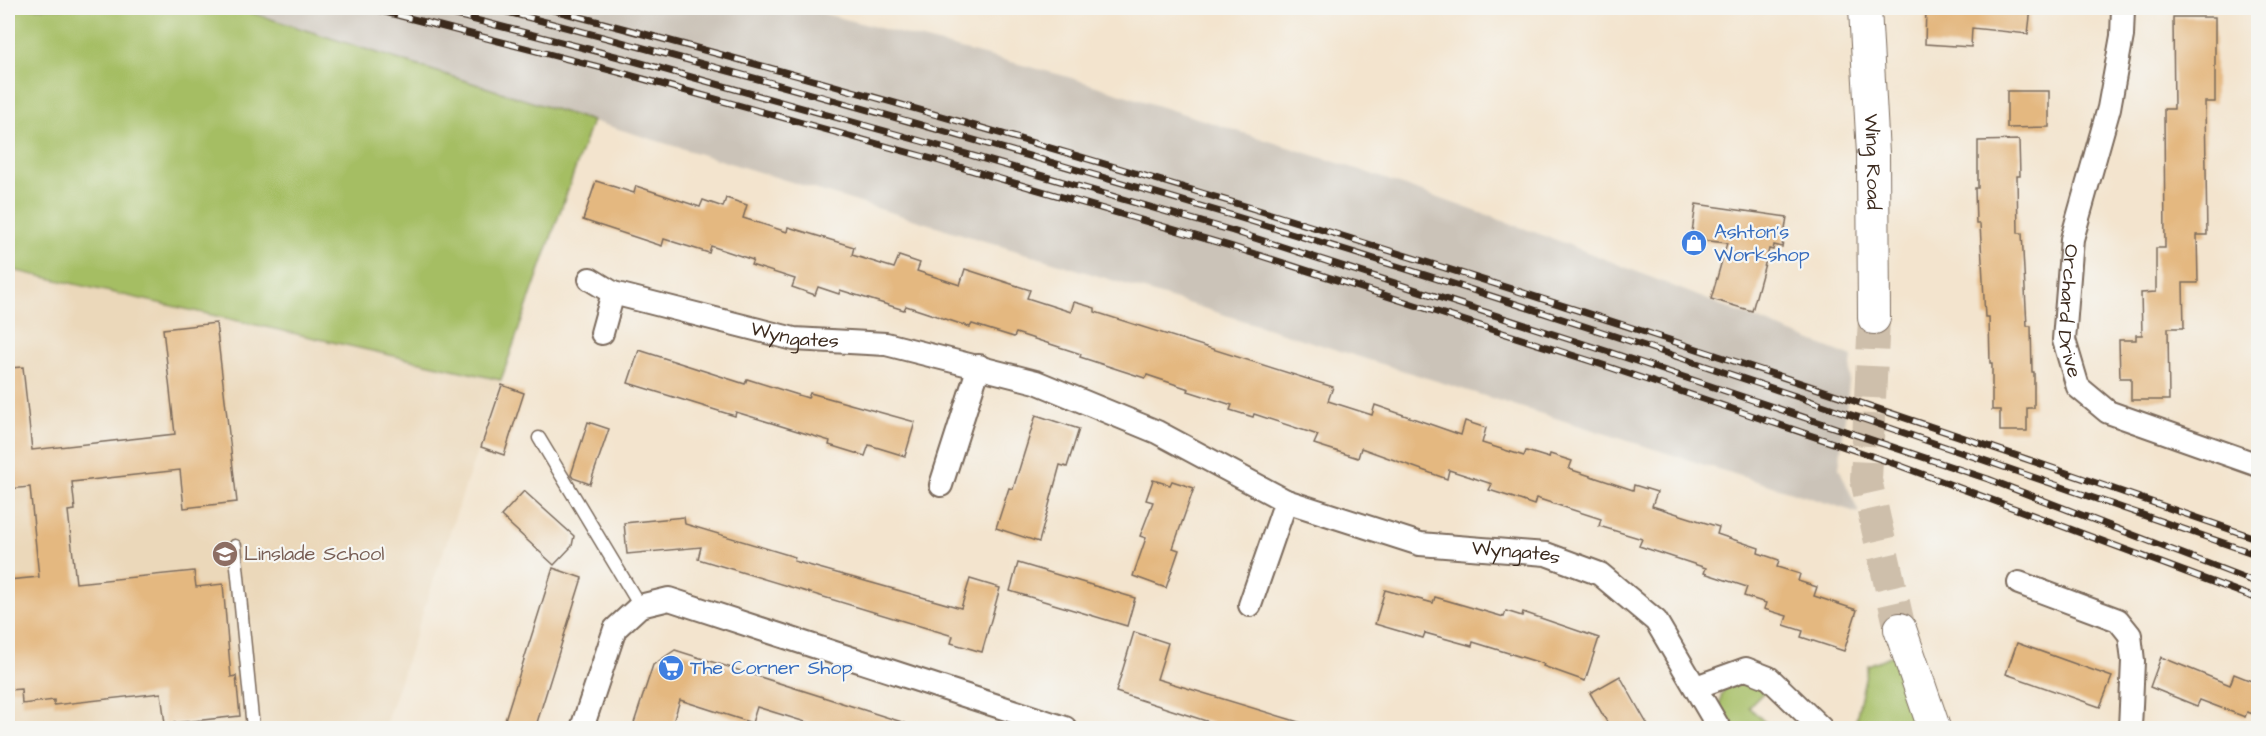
<svg xmlns="http://www.w3.org/2000/svg" width="2266" height="736" font-family="'Architects Daughter',sans-serif">
<style>
.built{fill:#ebd8ba}
.industrial{fill:#cbc3b8}
.green{fill:#a5be64;stroke:#707441;stroke-width:1.5}
.building{fill:#e4b880}
.lines{fill:none;stroke-linecap:round;stroke-linejoin:round}
.secondary-tunnel{stroke:#cebfab;stroke-width:32;stroke-dasharray:32 16;stroke-linecap:butt}
.lane-casing{stroke:#7b6b5c;stroke-width:15}
.street-casing{stroke:#7b6b5c;stroke-width:26}
.secondary-casing{stroke:#7b6b5c;stroke-width:34}
.lane{stroke:#fff;stroke-width:12}
.street{stroke:#fff;stroke-width:22}
.secondary{stroke:#fff;stroke-width:32}
.rail-casing{stroke:#3b2a1e;stroke-width:7}
.rail{stroke:#f6f6f2;stroke-width:4.5;stroke-dasharray:14;stroke-linecap:butt}
.labels{text-anchor:middle;dominant-baseline:central;stroke-width:4.5;stroke-linejoin:round;paint-order:stroke}
.street-label{font-size:20px;fill:#3b2a1e;stroke:#f6f6f2}
.shop-label{font-size:20px;fill:#366cbe;stroke:#f6f6f2;text-anchor:start}
.education-label{font-size:20px;fill:#785e54;stroke:#f6f6f2;text-anchor:start}
</style>
<rect width="100%" height="100%" fill="#f6f6f2"/>
<filter id="ink" filterUnits="userSpaceOnUse"><feTurbulence type="fractalNoise" baseFrequency=".0167" numOctaves="2"/><feDisplacementMap in="SourceGraphic" scale="12" xChannelSelector="R" yChannelSelector="G"/><feConvolveMatrix kernelMatrix="1 2 1 2 8 2 1 2 1" color-interpolation-filters="sRGB"/></filter>
<filter id="wash" filterUnits="userSpaceOnUse"><feTurbulence type="fractalNoise" baseFrequency=".008" numOctaves="4" result="noise"/><feDisplacementMap in="SourceGraphic" scale="24" xChannelSelector="R" yChannelSelector="G"/><feGaussianBlur stdDeviation="1.35" result="paint"/><feColorMatrix in="noise" values="0 0 0 0 0 0 0 0 0 0 0 0 0 0 0 0 0 1.4 0 .05"/><feComposite in="paint" operator="in"/></filter>
<g filter="url(#wash)">
<rect width="100%" height="100%" fill="#f3e4ce"/>
<path class="built" d="M8,269l493,111 -117,348h-376z"/>
<path class="industrial" d="M236,8h566l263,68 295,94 199,71 293,116 -13,111 20,45 -669,-209 -598,-183z"/>
<g class="green">
<path d="M8,8h228l356,113 -91,259 -493,-111z"/>
<path d="M1893,655l21,62 -1,11h-59l14,-63z"/>
<path d="M1747,678l20,11 -18,18 22,21h-44c-10,-13 -11,-37 6,-47 4,-2 10,-2 14,-3z"/>
</g>
<g id="blocks">
<g class="building">
<path d="M1926,8h105l-3,26 -56,-6 -1,19 -46,-3z"/>
<path d="M2173,17h42v85h-10l2,133h-10l1,48h-15l1,45h-16l1,72h-38v-22h-11l-1,-38h17v-5h6l-1,-42 15,-1v-44h9l-1,-139h10z"/>
<path d="M2007,91h42v36l-42,1z"/>
<path d="M2019,140l1,36h-3l1,57h4l5,93h4l1,46h2v36h-7v23h-27v-21h-8v-47h-2l-1,-46h-4l-5,-93h-4l-1,-36h3v-47z"/>
<path d="M596,181l38,12 2,-7 64,21 3,-7 20,7 3,-9 21,7 -4,13 44,14 1,-5 66,20 -2,8 42,13 5,-12 21,7 -3,8 43,14 5,-16 65,21 -3,8 44,14 3,-10 21,6v4l238,75 -5,14 44,14 3,-10 86,30 4,-14 21,7 -4,15 42,13 2,-5 23,7 1,-4 22,7 -3,8 64,21 1,-5 23,7 -5,14 67,21 -2,7 42,14 -1,5 21,7 -2,7 23,7 -2,7 19,6 -3,9 43,14 -13,41 -43,-14 2,-6 -19,-6 3,-9 -23,-7 2,-6 -22,-7 3,-9 -43,-14 2,-5 -67,-22 3,-7 -43,-13 2,-7 -65,-21 -2,7 -23,-8 -22,-7 3,-6 -43,-14 -2,9 -86,-31 -3,10 -44,-14 4,-9 -64,-21 -1,3 -23,-7 2,-5 -44,-14 1,-2 -42,-14 -2,3 -22,-7 -43,-14 1,-3 -65,-21 -2,4 -42,-13 -2,3 -64,-21 -2,4 -64,-20 -1,4 -21,-7 -3,8 -23,-8 3,-8 -44,-14 2,-5 -42,-14 -2,7 -45,-14 -2,7 -79,-26z"/>
<path d="M1696,204l91,13 -5,30 -8,-2 -1,5 -4,-1 -17,62 -41,-12 16,-56 -36,-4z"/>
<path d="M216,323l21,179 -53,6 -4,-38 -108,12 3,28 -7,1 8,72 118,-12 2,16 27,-3 8,93 5,-1 4,40 -75,8 -4,-31 -107,12v-5l-32,4 -1,-15 -13,1v-110l31,-3 -9,-90 -22,2v-121l15,-1 9,83 143,-16 -12,-105z"/>
<path d="M639,350l106,34 2,-5 61,19 2,-5 105,29 -10,34 -36,-11 -4,11 -36,-11 1,-4 -94,-29 -1,4 -107,-33z"/>
<path d="M502,385l22,8 -20,62 -23,-8z"/>
<path d="M1036,415l43,14 -12,38 -7,-2 -21,77 -43,-14 13,-40 4,1z"/>
<path d="M588,422l21,7 -19,55 -17,-6 -2,-3z"/>
<path d="M1153,480l17,5 2,-4 22,7 -21,60 6,2 -13,38 -33,-12 13,-38 -6,-2 13,-34 -7,-2z"/>
<path d="M524,491l50,45 -2,10 -18,19 -53,-49z"/>
<path d="M684,517l1,7 110,33 -1,4 167,47 9,-29 30,9 -18,64 -31,-9 2,-7 -255,-77 3,-12 -74,7 -3,-31z"/>
<path d="M1018,563l117,35 -8,28 -117,-35z"/>
<path d="M553,568l29,10 -47,151h-33z"/>
<path d="M1385,590l48,13 2,-6 69,20 2,-6 16,5 1,-4 76,26 -14,43 -42,-15 1,-2 -71,-22 -1,4 -47,-13 -2,5 -48,-14z"/>
<path d="M1134,632l34,11 -11,36 145,44 -1,6h-70l-115,-37z"/>
<path d="M2017,643l95,34 -12,30 -94,-33z"/>
<path d="M675,650l230,73 -1,6h-76l-71,-22 -5,16 -72,-23 -9,29h-39l21,-64z"/>
<path d="M2161,657l69,28 4,-11 25,10v32l-12,-4 -2,5 -45,-17 -3,6 -47,-19z"/>
<path d="M1620,676l18,32 12,21h-39l-21,-36z"/>
</g>
</g>
</g>
<g filter="url(#ink)">
<use href="#blocks" fill-opacity="0" stroke="#7b6b5c" stroke-width="1.5"/>
<g class="lines">
<path class="secondary-tunnel" d="M1874,318l-8,162 34,149"/>
<g class="lane-casing">
<g id="lane">
<path d="M539,438l101,168"/>
<path d="M235,546l18,182"/>
</g>
</g>
<g class="street-casing">
<g id="street">
<path id="s1" d="M2123,8l-1,28 -13,72 -37,131 -8,101 14,47 30,25 150,53"/>
<path id="s2" d="M590,279l23,14 181,46 92,5 150,38 121,50 129,69 134,43 126,10 54,20 56,47 63,107"/>
<path d="M602,333l11,-40"/>
<path d="M941,485l38,-119"/>
<path d="M2019,583l99,37 12,15 3,26 -3,67"/>
<path d="M1250,605l36,-104"/>
<path d="M1696,687l50,-18 23,9 52,50"/>
<path d="M582,728l33,-99 25,-23 29,-7 396,129"/>
</g>
</g>
<g class="secondary-casing">
<g id="secondary">
<path id="s3" d="M1865,8l8,146 1,164"/>
<path d="M1900,629l34,99"/>
</g>
</g>
<use href="#lane" class="lane"/>
<use href="#street" class="street"/>
<use href="#secondary" class="secondary"/>
<g class="rail-casing">
<g id="rail">
<path d="M370,8l248,64 318,88 294,86 373,119 295,100 360,134"/>
<path d="M429,8l194,50 316,88 294,85 376,121 379,127 270,104"/>
<path d="M492,8c249,64 496,135 742,208 345,104 685,221 1024,339"/>
<path d="M546,8c579,151 1148,334 1712,531"/>
</g>
</g>
<use href="#rail" class="rail"/>
</g>
</g>
<defs>
<g id="shop-disc" transform="scale(1.35)"><circle r="9.5" fill="#3f7fe0" stroke="#f6f6f2"/><path d="M-5-2.5h2.3a2.7 3.5 0 0 1 5.4 0H5L5.5 6h-11ZM-1.5-2.5h3a1.5 2.3 0 0 0-3 0Z" fill="#fff"/></g>
<g id="school-disc" transform="scale(1.35)"><circle r="9.5" fill="#8d6e63" stroke="#f6f6f2"/><path d="M0-5L7-2L0 1L-7-2ZM-4 1L0 2.5L4 1V4Q0 6-4 4Z" fill="#fff"/></g>
<g id="supermarket-disc" transform="scale(1.35)"><circle r="9.5" fill="#3f7fe0" stroke="#f6f6f2"/><path d="M-6-5.5h2.5l.6 2H6L4.5 2H-2.5L-4.4-4H-6ZM-1.5 3.2a1.3 1.3 0 1 0 .1 0ZM3 3.2a1.3 1.3 0 1 0 .1 0Z" fill="#fff"/></g>
</defs>
<g fill-rule="evenodd">
<use href="#shop-disc" x="1694" y="243"/>
<use href="#school-disc" x="225" y="554"/>
<use href="#supermarket-disc" x="671" y="668"/>
</g>
<g class="labels">
<g class="street-label">
<text stroke="none"><textPath href="#s3" startOffset="154">Wing Road</textPath></text>
<text stroke="none"><textPath href="#s1" startOffset="310">Orchard Drive</textPath></text>
<text stroke="none"><textPath href="#s2" startOffset="214">Wyngates</textPath></text>
<text stroke="none"><textPath href="#s2" startOffset="975">Wyngates</textPath></text>
</g>
<g class="shop-label">
<text x="1714" y="232">Ashton's<tspan x="1714" dy="23">Workshop</tspan></text>
<text x="690" y="668">The Corner Shop</text>
</g>
<g class="education-label">
<text x="244" y="554">Linslade School</text>
</g>
</g>
<rect width="2266" height="736" fill="none" stroke="#f6f6f2" stroke-width="30"/>
</svg>
